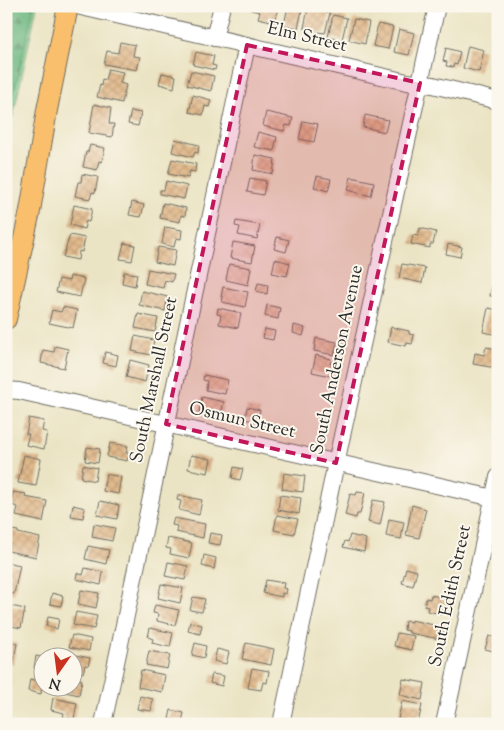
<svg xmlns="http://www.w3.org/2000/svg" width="504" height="730" font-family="'Sorts Mill Goudy',serif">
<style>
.green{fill:#82d495;stroke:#568060}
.forest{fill:url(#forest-firs);stroke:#4a7054}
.building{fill:url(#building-cross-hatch)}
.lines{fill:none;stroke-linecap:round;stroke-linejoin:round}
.minor-casing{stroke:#6e6c61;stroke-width:18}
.major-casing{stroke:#6e6c61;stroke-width:22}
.minor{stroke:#fff;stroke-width:16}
.major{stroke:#f9bf6c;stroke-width:20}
.marked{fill:#c2185b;fill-opacity:0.2;stroke:#c2185b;stroke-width:4;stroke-dasharray:10 6;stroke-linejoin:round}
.labels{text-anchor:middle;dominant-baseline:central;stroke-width:4;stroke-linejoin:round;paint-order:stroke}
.street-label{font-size:18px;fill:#2b2b2b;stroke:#fbf7ec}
</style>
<defs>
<pattern id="forest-firs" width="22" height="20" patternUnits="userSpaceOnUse" patternTransform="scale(1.25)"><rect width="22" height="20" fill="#69b67e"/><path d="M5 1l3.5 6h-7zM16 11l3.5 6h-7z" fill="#579467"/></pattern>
<pattern id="building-cross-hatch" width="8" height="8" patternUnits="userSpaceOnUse" patternTransform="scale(1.25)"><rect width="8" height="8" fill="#e1b98c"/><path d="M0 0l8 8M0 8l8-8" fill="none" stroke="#c19f79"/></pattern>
</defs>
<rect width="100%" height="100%" fill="#fbf7ec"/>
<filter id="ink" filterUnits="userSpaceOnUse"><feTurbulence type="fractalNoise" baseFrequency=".02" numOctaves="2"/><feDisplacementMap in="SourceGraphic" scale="10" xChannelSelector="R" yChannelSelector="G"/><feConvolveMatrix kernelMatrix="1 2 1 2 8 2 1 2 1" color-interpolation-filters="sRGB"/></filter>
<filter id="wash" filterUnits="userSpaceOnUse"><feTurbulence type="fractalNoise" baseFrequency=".0096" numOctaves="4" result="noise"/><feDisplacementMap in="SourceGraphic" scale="20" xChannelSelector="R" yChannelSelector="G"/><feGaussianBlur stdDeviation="1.12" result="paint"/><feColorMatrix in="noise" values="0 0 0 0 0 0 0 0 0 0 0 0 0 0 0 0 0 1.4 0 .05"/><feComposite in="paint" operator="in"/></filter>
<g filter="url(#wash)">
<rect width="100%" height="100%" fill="#ebe4c4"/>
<path class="green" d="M6,6h31l-24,110 -7,-2z"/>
<path class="forest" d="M6,6h28l-24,106 -4,-1z"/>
<g id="blocks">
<g class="building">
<path d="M252,6l27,1 -4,15 -17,-4 2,-6 -9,-2z"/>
<path d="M288,6h15l-5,22 -14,-3z"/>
<path d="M308,8l22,5 -5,20 -7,-1 -1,4 -10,-3 1,-4 -4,-1z"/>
<path d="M333,15l14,3 -5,22 -14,-3z"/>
<path d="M354,19l15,3 -4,22 -16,-4z"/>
<path d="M378,24l15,3 -5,22 -15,-3z"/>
<path d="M399,29l15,4 -5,22 -15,-3z"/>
<path d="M120,42l15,3 -2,11 7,1 -3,13 -33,-6 3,-13 11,2z"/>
<path d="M468,46l16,4 -5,22 -16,-4z"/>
<path d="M446,48l14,4 -3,13 -3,-1 -1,3 -7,-1 1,-4 -4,-1z"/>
<path d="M196,52l18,4 -2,9 4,1 -1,4 -22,-5z"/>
<path d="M108,69l15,3 -3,11 6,2 -4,18 -25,-6 3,-12 1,1 1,-7 3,1z"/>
<path d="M191,71l23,5 -3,15 -24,-6z"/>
<path d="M162,73l14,3 -2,12 -15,-4z"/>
<path d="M193,95l18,5 -2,7 -4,-1 -2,9 -14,-3z"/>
<path d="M94,104l17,4 -2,16h5l-2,13 -23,-4z"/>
<path d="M131,111l10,2 -3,13 -10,-2z"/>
<path d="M266,112l27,6 -2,8 -5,-1 -2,6 -21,-5z"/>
<path d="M365,115l23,5 -3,12 -22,-5z"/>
<path d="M303,121l15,3 -4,18 -15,-3z"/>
<path d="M258,132l19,5 -3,14 -20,-4z"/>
<path d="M175,139l24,6 -1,8 -3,-1 -2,5 -21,-5z"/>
<path d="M90,145l15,3 -3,14 -3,-1 -2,9 -14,-3 3,-15h2z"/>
<path d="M255,155l20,4 -2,15 -20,-4z"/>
<path d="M172,159l24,5 -1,8 -5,-1 -2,7 -20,-4z"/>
<path d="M82,174l16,3 -3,16 -3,-1 -2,7 -15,-3 3,-14h3z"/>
<path d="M317,176l14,3 -3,12 -14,-4z"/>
<path d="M351,177l23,5 -3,14 -23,-6z"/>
<path d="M250,178l16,3 -3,14 -16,-3z"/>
<path d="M166,181l21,5 -3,13 -24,-5v-4h4z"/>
<path d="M132,202l12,3 -3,12 -12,-2z"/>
<path d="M163,203l23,5 -1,8 -4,-1 -1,7 -20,-4z"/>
<path d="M74,205l18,4 -3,13 -3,-1 -2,8 -14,-4z"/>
<path d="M236,221l24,4 -3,14 -19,-4 2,-8 -5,-1z"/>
<path d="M165,227l17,3 -1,9 -5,-1 -2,9 -12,-3z"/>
<path d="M420,228l16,4 -3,12h-3v4l-19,-4 2,-9 5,1z"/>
<path d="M70,235l15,3 -3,14 -3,-1 -1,9 -15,-3z"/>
<path d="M277,237l12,3 -3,12 -12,-3z"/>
<path d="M233,242l22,4 -3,16 -22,-4z"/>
<path d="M124,243l11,2 -3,16 -12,-2z"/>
<path d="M448,244l14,3 -2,10 -14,-3z"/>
<path d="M158,247l18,3 -3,16 -18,-4z"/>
<path d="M275,259l15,4 -3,13 -15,-3z"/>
<path d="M229,264l22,4 -3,17 -22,-5z"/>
<path d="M402,264l23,4 -3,15 -23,-5z"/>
<path d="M148,269l26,5 -2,8 -7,-2 -2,8 -18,-4z"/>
<path d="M124,272l13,2 -2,12 -13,-3z"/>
<path d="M70,276l14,3 -4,18 -24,-5 3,-13 10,2z"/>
<path d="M493,281l5,1v15l-8,-1z"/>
<path d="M258,283l10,2 -1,9 -11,-3z"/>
<path d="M223,287l25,5 -3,15 -23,-5 1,-5h-2z"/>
<path d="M142,291l26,6 -3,14 -26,-6z"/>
<path d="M267,305l13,3 -2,11 -13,-3z"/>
<path d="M63,307l14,3 -4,18 -24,-5 3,-13 9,2z"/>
<path d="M218,308l23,5 -3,15 -19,-4 2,-9 -4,-1z"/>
<path d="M488,308l10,2v25l-15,-3z"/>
<path d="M138,314l20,4 -3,14 -20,-4z"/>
<path d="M294,325l11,3 -2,8 -10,-3z"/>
<path d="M391,327l18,4v3l5,1 -2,9 -5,-1 -1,3 -18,-4z"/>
<path d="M265,329l10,2 -2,9 -10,-2z"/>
<path d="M135,336l19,4 -3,15 -19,-4z"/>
<path d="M316,338l21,4 -3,13 -20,-4z"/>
<path d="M55,346l13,3 -4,19 -23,-5 2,-13 11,2z"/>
<path d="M486,347l12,2v14l-2,5 -23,-4 2,-11 9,2z"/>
<path d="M105,352l13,3 -2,11 -13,-3z"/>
<path d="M316,355l15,4 -1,5h4l-3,12 -19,-4z"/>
<path d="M130,360l19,5 -4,17 -19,-5z"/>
<path d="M204,375l24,5 -3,14 -19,-4 1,-9 -4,-1z"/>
<path d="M202,397l22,5 -4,15 -21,-4z"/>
<path d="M247,407l13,3 -3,12 -12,-3z"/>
<path d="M29,418l15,3 -2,10 5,1 -3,17 -18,-4 3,-11h-3z"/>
<path d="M110,443l18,3 -2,7h3l-2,8 -20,-4z"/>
<path d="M87,447l13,2 -2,14 -13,-2z"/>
<path d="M24,455l17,4 -5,27 -18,-3z"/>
<path d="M191,455l20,4 -3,14 -20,-4z"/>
<path d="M83,465l14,3 -2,13 -14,-3z"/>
<path d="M234,467l9,2 -3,11 -8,-2z"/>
<path d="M284,473l21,3 -2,16 -21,-3z"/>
<path d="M106,474l15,3 -3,17 -15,-3z"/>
<path d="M13,492l13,2 -1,3 22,4 -4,21 -27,-6 2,-9 -7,-2z"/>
<path d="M357,492l8,1 -5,21h-3l-1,4 -11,-3 5,-21 6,1z"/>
<path d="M178,495l24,5 -3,15 -20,-5 2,-9 -4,-1z"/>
<path d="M280,495l21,3 -2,16 -21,-4z"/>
<path d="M373,500l12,2 -5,23 -12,-3z"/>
<path d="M100,501l19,4 -2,14 -20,-4z"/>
<path d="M73,505l12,3 -2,10 -12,-2z"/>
<path d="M412,505l14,4 -7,29 -13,-3z"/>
<path d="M277,515l21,4 -4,15 -20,-4z"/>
<path d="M174,518l31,6 -2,14 -27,-6 1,-6 -5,-1z"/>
<path d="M389,519l15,3 -3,17 -15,-3z"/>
<path d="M94,524l21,4 -3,13 -20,-4z"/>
<path d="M6,529l12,2v2l22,5 -4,19 -28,-6 2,-9 -4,-1z"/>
<path d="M210,533l12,2 -2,10 -12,-2z"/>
<path d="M350,535l16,4 -2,13 -21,-5 2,-6 3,1z"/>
<path d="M168,538l24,5 -3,15 -19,-4 1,-5 -5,-1z"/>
<path d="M88,546l21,4 -3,14 -21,-5z"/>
<path d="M204,555l12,3 -2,11 -12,-3z"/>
<path d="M6,562l14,3 -6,29 -8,-2z"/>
<path d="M168,562l20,4 -3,14 -20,-4z"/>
<path d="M85,568l18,4 -2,13 -25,-6 1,-6 6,2z"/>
<path d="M406,568l11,3 -4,15 -11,-3z"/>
<path d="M266,580l18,3 -1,5 4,1 -1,5 -4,-1v4l-19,-4z"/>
<path d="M161,584l22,4 -3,15 -22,-5z"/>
<path d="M81,590l18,3 -3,15 -18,-4z"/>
<path d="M52,593l11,3 -2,10 -11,-2z"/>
<path d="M431,595l14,3v3l3,1 -2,10 -4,-1v3l-15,-3 1,-4 -4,-1 2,-8 4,1z"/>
<path d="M193,597l12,2 -3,13 -12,-2z"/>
<path d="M6,605l19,4 -4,19 -15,-3z"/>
<path d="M155,605l24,5 -4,15 -18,-4 1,-7 -5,-1z"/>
<path d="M76,612l21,4 -3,13 -21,-4z"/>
<path d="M48,617l11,2 -2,10 -11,-3z"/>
<path d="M411,620l32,7 -1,5h2l-1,4h-2l-1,3 -31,-6v-2l-5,-1 1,-9 6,1z"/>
<path d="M190,622l12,3 -2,9 -12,-3z"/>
<path d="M150,628l23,5 -3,14 -18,-4 1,-4 -5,-2z"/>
<path d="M397,633l17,3 -3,14 -17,-4z"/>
<path d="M72,635l19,4 -2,12 -20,-4z"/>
<path d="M489,636l9,2v14l-13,-3z"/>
<path d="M6,641l11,3 -4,20 -7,-2z"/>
<path d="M195,643l11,3 -2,12 -12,-3z"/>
<path d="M246,643l28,6 -3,16 -29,-6z"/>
<path d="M217,649l12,3 -3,12 -12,-3z"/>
<path d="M149,651l21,4 -3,14 -21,-4z"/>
<path d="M66,653l24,5 -2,8 -3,-1 -2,8 -11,-3v-12h-6z"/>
<path d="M36,656l6,1v13l-8,-2z"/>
<path d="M252,668l17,3 -2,12 -4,-1 -2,8 -13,-2z"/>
<path d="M141,670l24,5 -3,17 -24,-5z"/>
<path d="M212,674l12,2 -2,10 -12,-3z"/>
<path d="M72,678l10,2 -3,15 -14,-3 1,-4h6z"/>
<path d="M30,679l12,3 -1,12 -13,-3z"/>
<path d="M403,679l22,4 -3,17 -22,-5z"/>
<path d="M140,696l13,3 -2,12 -14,-2z"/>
<path d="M53,698l24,5 -3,16 -11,-2 1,-4 -13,-3z"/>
<path d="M402,701l20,4 -4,18 -20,-4z"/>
<path d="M171,710l13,3 -2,9 -13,-3z"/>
</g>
</g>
</g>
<g filter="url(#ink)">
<use href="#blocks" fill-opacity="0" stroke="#6e6c61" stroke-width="1"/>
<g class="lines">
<g class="minor-casing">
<g id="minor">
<path d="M77,6l330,76 26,3 65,16"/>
<path d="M214,38l8,-32"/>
<path d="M6,390l13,1 479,108"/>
<path d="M103,724l144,-679"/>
<path d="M281,724l55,-261 101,-457"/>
<path d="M444,724l54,-247"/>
</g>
</g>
<g class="major-casing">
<path id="major" d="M6,319l24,-108 17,-101 21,-104"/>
</g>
<use href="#minor" class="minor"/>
<use href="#major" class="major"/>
</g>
</g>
<path class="marked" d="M247,45l173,38 -84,380 -170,-39z"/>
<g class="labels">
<g class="street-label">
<text transform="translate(307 38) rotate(13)">Elm Street</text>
<text transform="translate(338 360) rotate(-78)">South Anderson Avenue</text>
<text transform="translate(155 380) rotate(-78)">South Marshall Street</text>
<text transform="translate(242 421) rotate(13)">Osmun Street</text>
<text transform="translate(451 596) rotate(-78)">South Edith Street</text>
</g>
</g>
<rect width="504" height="730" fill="none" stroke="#fbf7ec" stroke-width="25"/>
<g transform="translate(58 672) rotate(194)"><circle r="24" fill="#fbf7ec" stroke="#a8a59f"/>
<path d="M0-4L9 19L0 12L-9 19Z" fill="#c8321e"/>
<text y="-8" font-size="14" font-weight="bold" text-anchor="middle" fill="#2b2b2b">N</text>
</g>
</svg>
